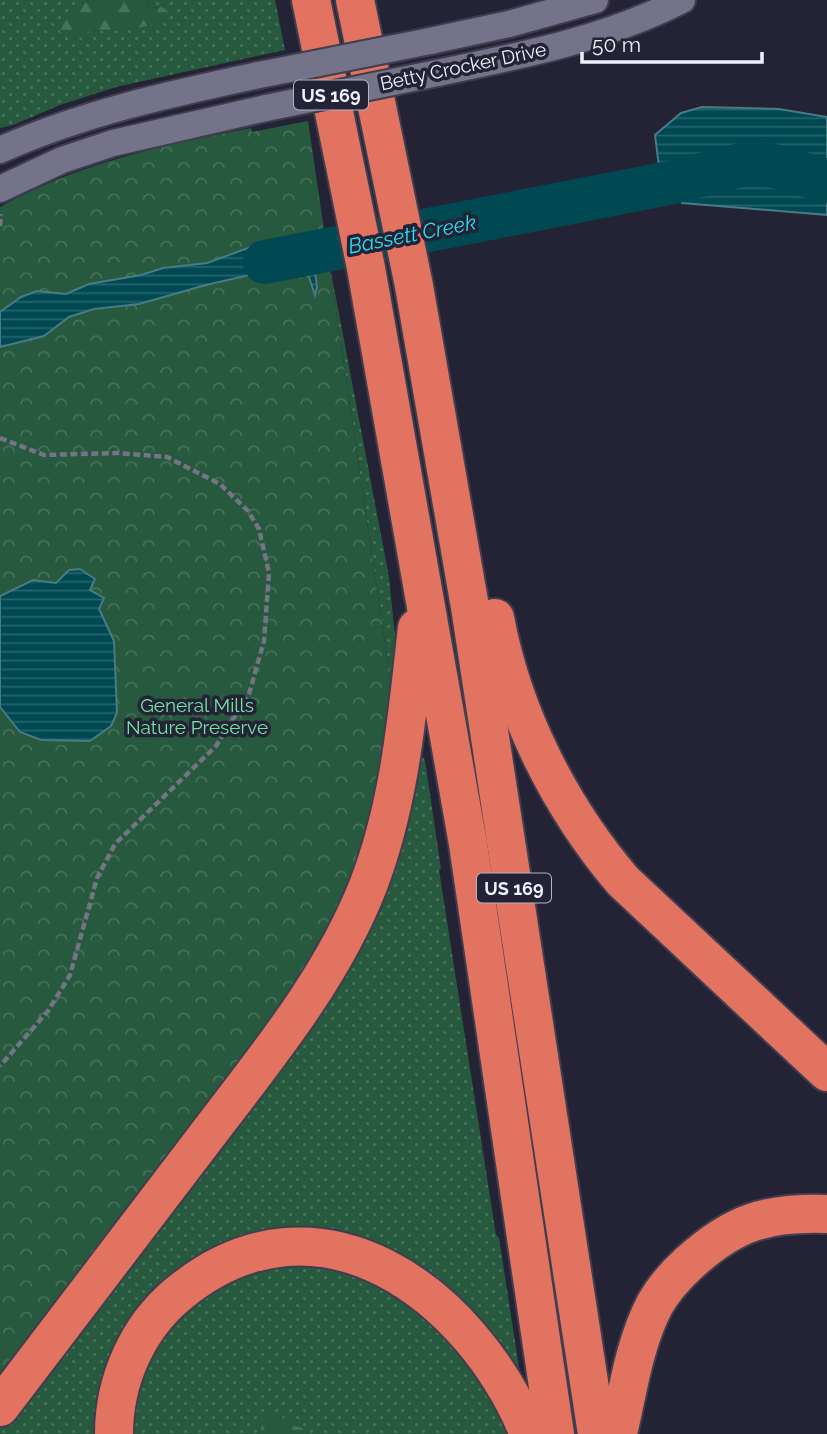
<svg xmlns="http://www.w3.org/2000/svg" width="827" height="1434" font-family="Raleway,sans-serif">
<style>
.grass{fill:url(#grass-dots)}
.forest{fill:url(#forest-firs)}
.park{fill:url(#park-crowns)}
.water{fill:url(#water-rules);stroke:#487b86;stroke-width:2}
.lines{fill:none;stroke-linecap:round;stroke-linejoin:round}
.river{stroke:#004952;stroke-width:44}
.tertiary-casing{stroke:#403e4e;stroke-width:30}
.motorway-casing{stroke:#403e4e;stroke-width:42}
.path{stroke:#747485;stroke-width:4.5;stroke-dasharray:7 3.5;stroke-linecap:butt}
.tertiary{stroke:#74738a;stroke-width:26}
.motorway{stroke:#e27361;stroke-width:38}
.tertiary-bridge-casing{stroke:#403e4e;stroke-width:30;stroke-linecap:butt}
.tertiary-bridge{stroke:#74738a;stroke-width:26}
.labels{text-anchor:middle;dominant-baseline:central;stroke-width:7;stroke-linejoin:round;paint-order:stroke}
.shield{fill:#242336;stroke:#b4b3c2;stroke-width:2}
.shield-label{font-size:18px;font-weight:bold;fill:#f1f1fe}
.street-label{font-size:19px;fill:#f1f1fe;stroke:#242336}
.park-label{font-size:19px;fill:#72e3a4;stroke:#242336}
.water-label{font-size:21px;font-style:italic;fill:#23e0f7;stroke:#242336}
</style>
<defs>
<pattern id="grass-dots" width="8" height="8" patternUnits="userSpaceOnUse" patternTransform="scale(1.75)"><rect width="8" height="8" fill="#26593d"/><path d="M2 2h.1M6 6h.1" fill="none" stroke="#46715a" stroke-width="1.8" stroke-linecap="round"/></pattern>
<pattern id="forest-firs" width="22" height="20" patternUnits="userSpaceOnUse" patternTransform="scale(1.75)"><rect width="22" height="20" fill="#26593d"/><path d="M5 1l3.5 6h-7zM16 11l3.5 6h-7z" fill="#46715a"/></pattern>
<pattern id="park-crowns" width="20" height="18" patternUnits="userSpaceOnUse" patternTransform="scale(1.75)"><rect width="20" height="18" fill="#26593d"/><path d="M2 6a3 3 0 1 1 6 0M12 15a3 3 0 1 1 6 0" fill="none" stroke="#46715a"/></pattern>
<pattern id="water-rules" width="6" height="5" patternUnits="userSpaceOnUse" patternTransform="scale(1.75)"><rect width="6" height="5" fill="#004952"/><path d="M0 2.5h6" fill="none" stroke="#26646c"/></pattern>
</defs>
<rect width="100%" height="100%" fill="#242336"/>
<g class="grass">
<path d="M0,0h89l-7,4 7,27c27,-2 59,3 80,-18l-7,-6 -13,1 -3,-8h129l10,50 -169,37 -56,18 -47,20 -13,3z"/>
<path d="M328,256l61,321 8,78 -1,63z"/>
<path d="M413,758h11l2,9 15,102 -2,1 57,365 3,3 24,155 -99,-115 -208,-25 -117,181h-99v-11z"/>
<path d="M352,1266l106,71 56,97h-206l-2,-5 -44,-6 -4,11h-134l1,-21 43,-95 78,-51z"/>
</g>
<g class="forest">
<path d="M89,0h57l3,8 13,-1 8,6 -10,10 -30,7 -41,1 -15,12 -14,-11 6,-18z"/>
<path d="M273,1416l19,4 2,6 12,3 2,5h-50l7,-17z"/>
</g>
<path class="park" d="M308,121l88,597 -20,110 -59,133 -317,427v-1181c79,-44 163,-62 251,-79l1,4z"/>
<g class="water">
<path d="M702,107l77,2 48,8v98l-145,-12 -23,-36 -4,-32 26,-22z"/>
<path d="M311,237l10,5 3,21 -9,9 2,15 -2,8 -6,-18 -10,-6 -15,-4 -78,18 -67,19 -45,5 -25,8 -25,19 -44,11v-35l21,-15 16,-6 29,3 23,-10 52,-9 22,-7 44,-5 55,-20 8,3c14,-5 31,-1 41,-9z"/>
<path d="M80,569l15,10 -5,11 14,8 -5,11 15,32 3,72 -6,13 -21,15 -49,-1 -21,-8 -20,-25v-111l33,-16 23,3 13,-13z"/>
</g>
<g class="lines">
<path class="river" d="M265,262l404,-79 87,-22 71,20"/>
<g class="tertiary-casing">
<g id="tertiary">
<path d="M430,41l79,-17 86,-24"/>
<path d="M437,73c83,-17 169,-34 245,-73"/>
<path d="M0,150c83,-37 170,-56 259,-75"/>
<path d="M0,189l62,-29 51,-17 153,-35"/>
</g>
</g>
<g class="motorway-casing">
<g id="motorway">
<path d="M311,0l55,268 102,576 87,590"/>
<path d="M355,0l59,286 56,321 127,827"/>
<path d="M495,618c18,96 65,189 128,263l204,191"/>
<path d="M0,1407c68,-89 136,-179 205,-269 60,-79 126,-158 163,-252 32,-83 39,-170 49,-258"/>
<path d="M114,1434c0,-53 23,-106 64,-140 140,-116 294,0 351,140"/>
<path d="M618,1434c10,-43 16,-90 37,-130 9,-16 21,-29 34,-41 45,-41 78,-51 138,-49"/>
</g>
</g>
<g class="path">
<path d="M0,226l1,-12"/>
<path d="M0,438l44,17 74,-2 49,4 53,27 28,27 11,18 10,44 -5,68 -15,53 -33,52 -101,98 -18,34 -27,97 -22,36 -48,55"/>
</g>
<use href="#tertiary" class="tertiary"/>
<use href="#motorway" class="motorway"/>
<g class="tertiary-bridge-casing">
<g id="tertiary-bridge">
<path d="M259,75l171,-34"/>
<path d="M266,108l171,-35"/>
</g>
</g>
<use href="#tertiary-bridge" class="tertiary-bridge"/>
</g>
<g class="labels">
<g class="shield">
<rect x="294" y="80.5" width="74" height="29" rx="5"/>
<rect x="477" y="873.5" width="74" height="29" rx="5"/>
</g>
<g class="shield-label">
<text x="331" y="95">US 169</text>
<text x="514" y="888">US 169</text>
</g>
<g class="street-label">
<text transform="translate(463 66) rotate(-12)">Betty Crocker Drive</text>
</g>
<g class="park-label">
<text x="197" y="705">General Mills<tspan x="197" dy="22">Nature Preserve</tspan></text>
</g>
<g class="water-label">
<text transform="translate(412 234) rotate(-11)">Bassett Creek</text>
</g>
</g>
<path d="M582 52v10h180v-10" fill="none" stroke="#f1f1fe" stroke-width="3.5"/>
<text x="592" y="52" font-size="21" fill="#f1f1fe" stroke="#242336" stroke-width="5" paint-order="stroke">50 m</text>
</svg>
